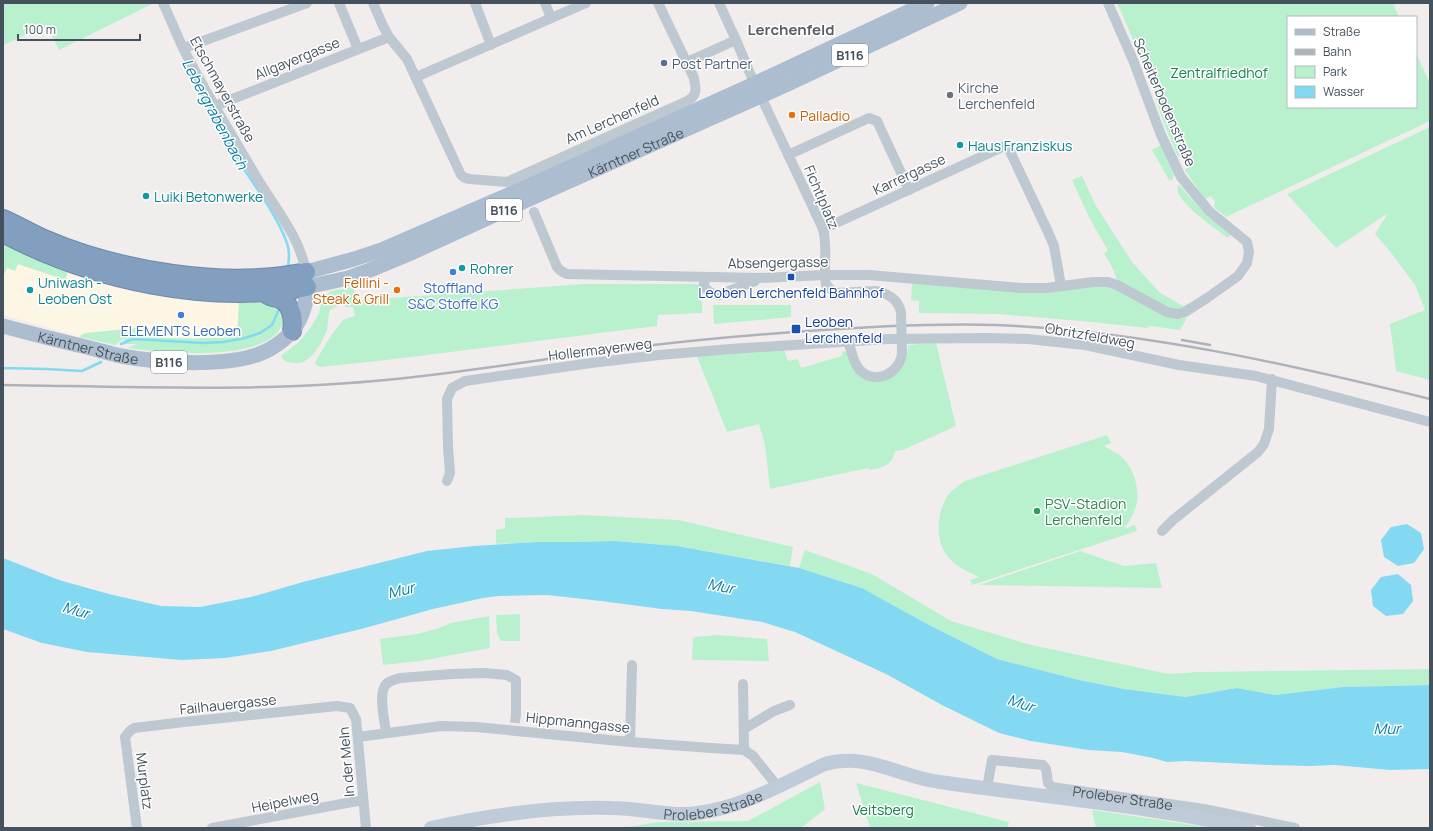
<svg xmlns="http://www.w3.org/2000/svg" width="1433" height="831" font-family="Manrope,sans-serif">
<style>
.commercial{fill:#fdf6e5}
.green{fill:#b9f1cf}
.water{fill:#83d9f1}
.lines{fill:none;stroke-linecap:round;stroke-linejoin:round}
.stream{stroke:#83d9f1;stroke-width:2.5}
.street-tunnel{stroke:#c6c6c9;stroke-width:10;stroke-dasharray:10 5;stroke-linecap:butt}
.highway-casing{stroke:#6d8aac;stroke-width:20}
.street{stroke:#bdc8d1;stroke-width:10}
.secondary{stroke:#bfcbd8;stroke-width:14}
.primary{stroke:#abbdcf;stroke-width:15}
.highway{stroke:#829fc0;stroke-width:18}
.rail{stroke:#afb3b9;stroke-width:2.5}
.street-bridge{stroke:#bdc8d1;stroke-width:10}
.service-dot{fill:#5c6f8a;stroke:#fff;stroke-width:1.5}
.worship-dot{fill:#6b7280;stroke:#fff;stroke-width:1.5}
.food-dot{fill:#e8710a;stroke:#fff;stroke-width:1.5}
.culture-dot{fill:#0f9aa8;stroke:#fff;stroke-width:1.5}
.shop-dot{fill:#3f7fe0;stroke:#fff;stroke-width:1.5}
.transit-dot{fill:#1a4fb4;stroke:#fff;stroke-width:1.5}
.leisure-dot{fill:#2e9e5b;stroke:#fff;stroke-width:1.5}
.labels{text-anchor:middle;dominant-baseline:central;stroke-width:3;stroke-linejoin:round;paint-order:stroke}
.shield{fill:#fff;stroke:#7d858d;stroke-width:1}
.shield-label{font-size:13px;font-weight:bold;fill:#45515c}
.street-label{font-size:14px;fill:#45515c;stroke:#fff}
.service-label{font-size:14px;fill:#4e5e75;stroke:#fff;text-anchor:start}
.park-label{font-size:14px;fill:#11824b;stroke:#fff}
.worship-label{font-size:14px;fill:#5b616d;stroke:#fff;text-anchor:start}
.food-label{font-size:14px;fill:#c56008;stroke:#fff;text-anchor:start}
.culture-label{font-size:14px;fill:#0d838f;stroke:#fff;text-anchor:start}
.shop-label{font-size:14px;fill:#366cbe;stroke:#fff}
.transit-label{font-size:14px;fill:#164399;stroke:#fff}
.leisure-label{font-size:14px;fill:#27864d;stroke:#fff;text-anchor:start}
.neighbourhood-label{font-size:15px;font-weight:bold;fill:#5a5e63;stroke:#fff}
.water-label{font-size:15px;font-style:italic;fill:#047ea1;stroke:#fff}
</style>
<rect width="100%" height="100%" fill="#f1eded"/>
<path class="commercial" d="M17,264l48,16 3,-12 101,24 58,10 12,1 -1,34 -30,2h-39l-32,-3 -1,-8 -50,5 -5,2 -1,2 -77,-22v-39l4,-8z"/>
<g class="green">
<path d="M3,3h149v1l-93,46 -12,-24 -44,19z"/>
<path d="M1117,3h276l6,14h-111v90h128v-54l14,30v38l-204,96 -12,-10 1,-5 -4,-6 -6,3 -20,-29 2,-3 -5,-11 -4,1 -15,-36 -16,-50z"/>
<path d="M1430,127v253l-34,-9 -6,-47 35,-14 -10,-25 -23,-31 -17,-20 13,-21 -52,35 -49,-54z"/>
<path d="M1161,145l13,30 -2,5h-3l-17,-30z"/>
<path d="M1082,176l14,30 36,56 27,30 24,14 28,-12 -36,18 -58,-31 -3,-10 -10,-18 4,-2 -20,-36 -16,-35z"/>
<path d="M1179,185l28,31 24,18 -3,4c-9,-7 -59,-40 -49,-53z"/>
<path d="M3,239l65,29 -2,12 -48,-16 -3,7 -8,-3 -4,8z"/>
<path d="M585,284h115l-1,15 3,3v11l-44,2 -1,11c-112,13 -224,30 -336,41l-4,-1 -2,-4 17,-28 11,-14 12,-4 -2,-9h-7l-5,-3 -11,6c-2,6 -2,13 -3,19 -4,13 -17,37 -33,34 -6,0 -11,-2 -13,-7l18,-14 12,-15 8,-14 3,-13 3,-4 6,-5 21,-4 6,10 5,3z"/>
<path d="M912,284h193l63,31 19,3 -7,12 -30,-4 -3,2 -55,-6 -94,-8 -79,-1v-12l-8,-1z"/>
<path d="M268,302l8,1 10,14c-3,6 -5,11 -9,16 -26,28 -114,20 -149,15l9,-4h-11l-3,-5 -8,6 -35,-8 1,-2 5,-2 51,-5v8c34,3 66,3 100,1l2,-34z"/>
<path d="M713,305h78v12l-77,7z"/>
<path d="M936,343l20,83 -53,24 -8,1c-3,15 -12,16 -25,19l-2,-2 -98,21 -5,-44 -6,-21 -32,8 -31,-78 88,-5 4,12 10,-2 3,9 41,-12v-4l2,-1 4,2 29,28c21,-1 31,-16 31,-36z"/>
<path d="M1107,435l4,8 -7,3c6,4 14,7 19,12 5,5 8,11 11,18 7,22 3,35 -10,53l11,-4 2,6 -165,54 -2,-5 9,-3c-10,-5 -21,-9 -29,-18 -16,-16 -14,-46 -2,-64 5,-6 11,-10 17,-14z"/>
<path d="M584,515l95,5 114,27 -3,19 -113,-20 -62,-5 -40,1h-38l-41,2v-14l9,-2v-10z"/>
<path d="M805,550l67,24 79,47 80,24 138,29 28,-2 233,-3v16l-87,2 -68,8 -38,-7 -50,9 -63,-8 -45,-9 -82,-21 -68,-34 -67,-37 -63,-20z"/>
<path d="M1080,551l44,15 32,-3 6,25 -183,-3z"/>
<path d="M520,614v27h-19l-4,-8 -1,-18z"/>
<path d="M489,616l1,32 -70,13 -37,4 -3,-26 37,-5 19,-5 15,-6z"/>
<path d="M718,635l49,4 2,22 -77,-1 1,-23z"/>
<path d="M820,782l5,27 -24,19h-179l36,-6 90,-1z"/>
<path d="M856,783l153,39 -2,6h-137z"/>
<path d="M1092,810l122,18h-118z"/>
</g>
<g class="water">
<path d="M1407,524l14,9 3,16 -10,14 -16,3 -14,-9 -3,-17 10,-13z"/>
<path d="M615,541l62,5 122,22 63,20 67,37 68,34 82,21 45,9 62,8 51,-9 38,7 68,-8 87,-2v84l-40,1 -55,-5 -25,1 -42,-1 -82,-4 -19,1 -14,-4 -31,-6 -34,-2 -57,-9 -32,-8 -57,-28 -56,-31 -91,-42 -33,-10 -71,-11 -29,-2 -61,-8 -54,-6 -48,1 -16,2 -50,11 -68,19 -94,23 -46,7 -43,2 -95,-8 -45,-9 -39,-14v-71l56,22 50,14 52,12 39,1 51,-10 52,-15 124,-31 47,-5 63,-4h38z"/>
<path d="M1398,574l13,11 2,16 -10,13 -17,2 -13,-10 -2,-16 10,-13z"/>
</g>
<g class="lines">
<g class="stream">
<path d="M200,90c14,28 30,56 46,82 15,23 32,46 41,71 3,9 2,16 1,24"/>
<path d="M121,344l12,-5 70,4 20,-1 22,-4 15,-5 12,-8 8,-18"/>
<path d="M3,368l43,1 36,2 19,-9"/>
</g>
<path class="street-tunnel" d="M515,723l1,-10"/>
<g class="highway-casing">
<g id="highway">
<path d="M3,219c14,6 27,14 41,20 74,32 182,50 262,33"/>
<path d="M3,233c88,47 205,72 304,54"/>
<path d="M265,293c7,6 10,3 17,7 10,6 12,20 10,31"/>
</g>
</g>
<g class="street">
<path d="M163,3c7,15 13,30 20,45 22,44 49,87 74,130 18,30 43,59 49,94"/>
<path d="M339,3l19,46"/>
<path d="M373,3l10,23 6,11 18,22 54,116 4,3 5,1 37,3 178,-80c13,-6 11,-12 9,-24l-36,-75"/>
<path d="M475,3l16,42"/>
<path d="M545,3l6,15"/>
<path d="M719,3l17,37 13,31 74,158c5,18 0,38 3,56l9,8 42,-2c12,3 22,9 24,22"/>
<path d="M184,48l123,-45"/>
<path d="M687,62l49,-22"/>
<path d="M416,77l170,-74"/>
<path d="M215,106l174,-69"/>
<path d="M788,155l81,-37 8,3 32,69"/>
<path d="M534,212l23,55 4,4 6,3 193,4 64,-3h45l152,13h26l46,-6h15l9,3 50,27 11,2 7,-2 22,-14 31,-22 9,-13 2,-11 -2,-10 -38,-31 -28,-34 -20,-42 -28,-75 -25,-57"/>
<path d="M823,229l184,-84 41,87 6,14 7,40"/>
<path d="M706,277l-2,7 1,4 6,5 8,2 36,-14"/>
<path d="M848,342c4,9 5,20 11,27 15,17 42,5 43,-17"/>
<path d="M447,481l3,-8 -2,-26 -1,-48 5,-11 13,-7 126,-18 68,-8 71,-6 158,-10 98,-1 42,1 57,6 94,20 77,11 174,46"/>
<path d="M1162,531l11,-11 85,-68 6,-8 5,-15 3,-50"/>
<path d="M743,684l1,66"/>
<path d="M744,729l30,-18 16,-6"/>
<path d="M386,733c-1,-11 -7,-35 -2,-45 2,-7 10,-8 16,-10l52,-4 32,-1 23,2 9,5v33"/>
<path d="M358,737l83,-11 35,1 154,15 81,6 33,2 9,6 25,31"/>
<path d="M630,742l2,-77"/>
<path id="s1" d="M987,788l5,-28 51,5 3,4 2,14 4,4 152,22 91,19"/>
<path d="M137,828l-12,-91 5,-6 4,-3 50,-6 153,-16 13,2 6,11 10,109"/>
<path d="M212,828l151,-28"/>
</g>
<path class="secondary" id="s2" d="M431,828c59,-13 119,-22 180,-20 30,0 58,9 87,5 46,-6 86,-30 127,-49 42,-12 74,13 115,18 74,11 148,18 222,30 29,4 58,10 87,16"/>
<g class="primary">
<path id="s3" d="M307,287l41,-9 22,-8 41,-17 116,-53 261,-116 172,-81"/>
<path id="s4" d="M3,326c26,7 53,14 79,20 13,3 26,7 39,10 38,7 115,13 149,-7 16,-9 29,-23 34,-41 4,-12 3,-24 2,-36l48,-13 30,-10 140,-61 230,-104 173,-81"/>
</g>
<use href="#highway" class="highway"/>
<g class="rail">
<path d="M1182,340l28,5"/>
<path d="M3,385c137,2 275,8 411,-8 72,-8 143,-20 215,-29 55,-7 110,-12 165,-16 67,-5 135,-9 202,-7 147,6 292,39 434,74"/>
</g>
<path class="street-bridge" d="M901,313l1,39"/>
</g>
<circle class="service-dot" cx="664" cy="63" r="4"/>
<circle class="worship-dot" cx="950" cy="95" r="4"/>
<g class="food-dot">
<circle cx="792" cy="115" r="4"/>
<circle cx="397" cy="290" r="4"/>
</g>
<g class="culture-dot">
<circle cx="960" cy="145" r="4"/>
<circle cx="146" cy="196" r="4"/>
<circle cx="462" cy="268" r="4"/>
<circle cx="30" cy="290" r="4"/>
</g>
<g class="shop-dot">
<circle cx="453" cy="272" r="4"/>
<circle cx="181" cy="315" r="4"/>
</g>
<g class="transit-dot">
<rect x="787" y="273" width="8" height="8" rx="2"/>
<rect x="791" y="324" width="10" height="10" rx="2"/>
</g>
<circle class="leisure-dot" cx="1037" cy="511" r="4"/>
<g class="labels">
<g class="shield">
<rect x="832" y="44" width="36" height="22" rx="3"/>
<rect x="486" y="199" width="36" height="22" rx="3"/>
<rect x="151" y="351" width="36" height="22" rx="3"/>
</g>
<g class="shield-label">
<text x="850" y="55">B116</text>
<text x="504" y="210">B116</text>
<text x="169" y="362">B116</text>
</g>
<g class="street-label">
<text transform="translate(297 58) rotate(-22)">Allgayergasse</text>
<text transform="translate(223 89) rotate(61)">Etschmayerstraße</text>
<text transform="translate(1165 102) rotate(67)">Scheiterbodenstraße</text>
<text transform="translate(612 119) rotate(-24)">Am Lerchenfeld</text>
<text stroke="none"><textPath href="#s3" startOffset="356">Kärntner Straße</textPath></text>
<text transform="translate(909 174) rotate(-25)">Karrergasse</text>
<text transform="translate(822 197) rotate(67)">Fichtlplatz</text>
<text transform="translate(778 262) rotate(-1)">Absengergasse</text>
<text transform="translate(1090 335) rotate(10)">Obritzfeldweg</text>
<text stroke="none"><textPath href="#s4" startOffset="88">Kärntner Straße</textPath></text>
<text transform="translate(600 349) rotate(-7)">Hollermayerweg</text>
<text transform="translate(228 704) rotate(-6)">Failhauergasse</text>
<text transform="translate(578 722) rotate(6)">Hippmanngasse</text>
<text transform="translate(346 762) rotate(-95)">In der Meln</text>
<text transform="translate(145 781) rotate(83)">Murplatz</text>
<text stroke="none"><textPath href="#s1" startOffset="176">Proleber Straße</textPath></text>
<text transform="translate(285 801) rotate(-11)">Heipelweg</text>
<text stroke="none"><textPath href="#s2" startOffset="285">Proleber Straße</textPath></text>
</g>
<g class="service-label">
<text x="672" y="63">Post Partner</text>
</g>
<g class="park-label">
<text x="1219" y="72">Zentralfriedhof</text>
<text x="883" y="809">Veitsberg</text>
</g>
<g class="worship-label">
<text x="958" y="87">Kirche<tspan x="958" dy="16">Lerchenfeld</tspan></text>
</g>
<g class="food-label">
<text x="800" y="115">Palladio</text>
<text x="389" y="282" text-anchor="end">Fellini -<tspan x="389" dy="16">Steak &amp; Grill</tspan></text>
</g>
<g class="culture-label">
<text x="968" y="145">Haus Franziskus</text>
<text x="154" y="196">Luiki Betonwerke</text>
<text x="470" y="268">Rohrer</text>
<text x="38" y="282">Uniwash -<tspan x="38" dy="16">Leoben Ost</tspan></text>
</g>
<g class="shop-label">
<text x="453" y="287">Stoffland<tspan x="453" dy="16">S&amp;C Stoffe KG</tspan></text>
<text x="181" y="330">ELEMENTS Leoben</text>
</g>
<g class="transit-label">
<text x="791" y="292">Leoben Lerchenfeld Bahnhof</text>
<text x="805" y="321" text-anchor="start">Leoben<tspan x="805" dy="16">Lerchenfeld</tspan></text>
</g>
<g class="leisure-label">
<text x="1045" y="503">PSV-Stadion<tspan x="1045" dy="16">Lerchenfeld</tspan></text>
</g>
<g class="neighbourhood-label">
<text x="791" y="29">Lerchenfeld</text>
</g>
<g class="water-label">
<text transform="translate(215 114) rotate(62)">Lebergrabenbach</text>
<text transform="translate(721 586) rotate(11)">Mur</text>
<text transform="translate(401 590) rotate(-13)">Mur</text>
<text transform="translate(76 610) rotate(16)">Mur</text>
<text transform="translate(1021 703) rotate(18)">Mur</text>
<text x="1387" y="728">Mur</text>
</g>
</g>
<rect width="1433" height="831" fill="none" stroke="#45515c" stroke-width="8"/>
<rect x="1287" y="16" width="130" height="92" fill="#ffffff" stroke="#b5b9be"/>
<rect x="1295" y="29" width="20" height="6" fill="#abbdcf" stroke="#b5b9be"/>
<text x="1323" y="36" font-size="12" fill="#45515c">Straße</text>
<rect x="1295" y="49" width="20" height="6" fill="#afb3b9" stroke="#b5b9be"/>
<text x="1323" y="56" font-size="12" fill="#45515c">Bahn</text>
<rect x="1295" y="66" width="20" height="12" fill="#b9f1cf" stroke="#b5b9be"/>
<text x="1323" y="76" font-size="12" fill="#45515c">Park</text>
<rect x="1295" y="86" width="20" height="12" fill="#83d9f1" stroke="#b5b9be"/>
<text x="1323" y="96" font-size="12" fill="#45515c">Wasser</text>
<path d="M18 34v6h122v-6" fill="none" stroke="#45515c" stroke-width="2"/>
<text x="24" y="34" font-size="12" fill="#45515c" stroke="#ffffff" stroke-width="3" paint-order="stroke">100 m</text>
</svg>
